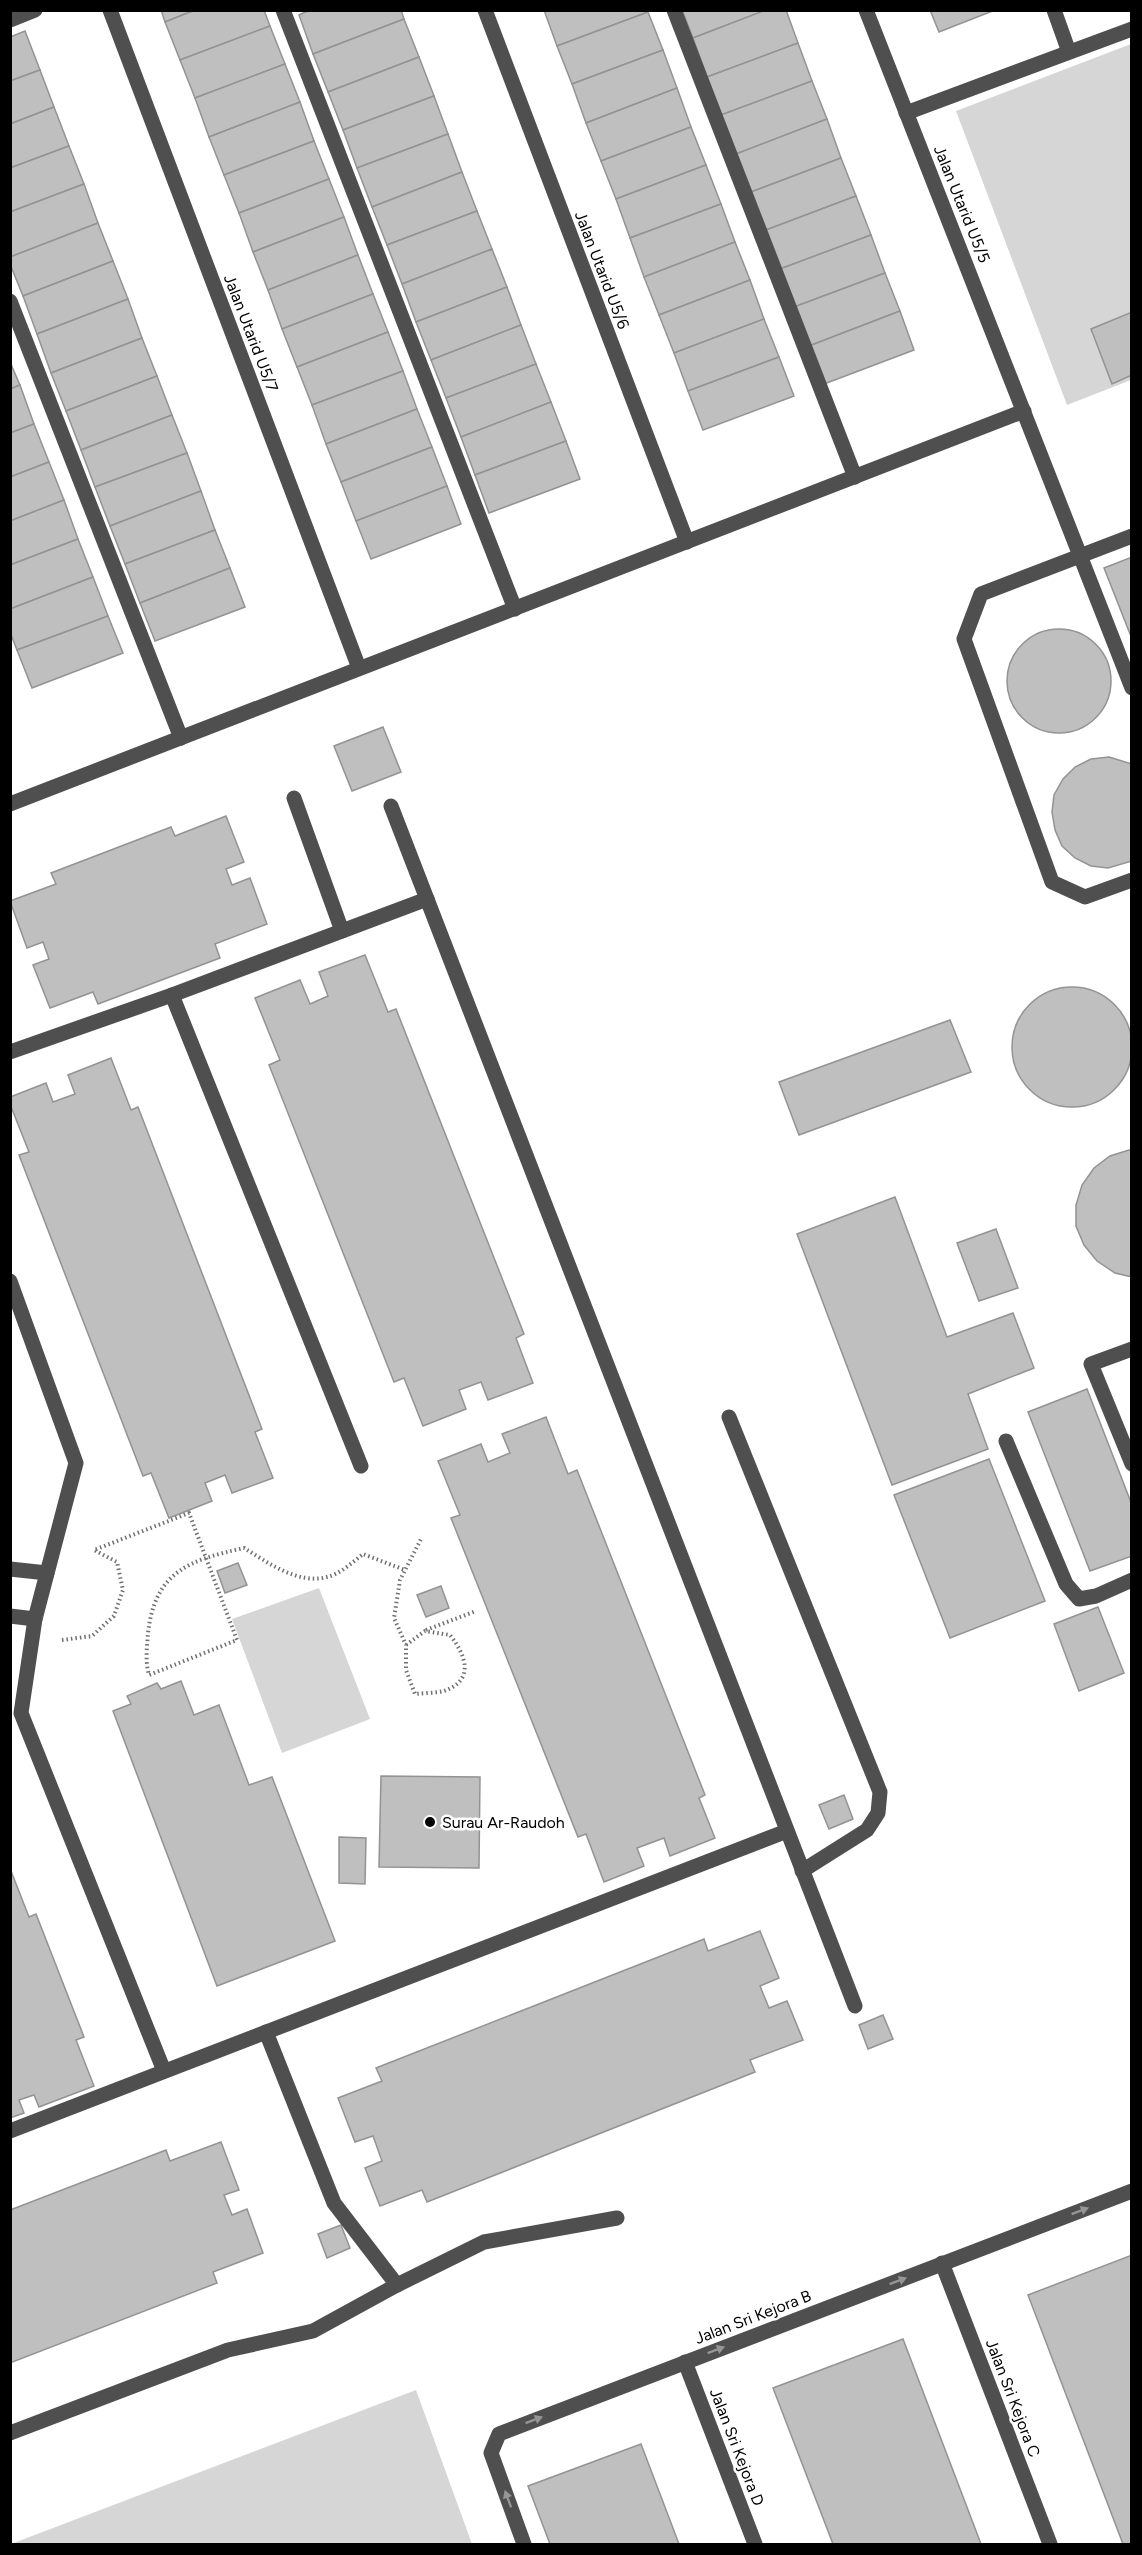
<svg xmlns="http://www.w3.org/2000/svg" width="1142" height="2555" font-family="Figtree,sans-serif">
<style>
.green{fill:#d6d6d6}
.building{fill:#bfbfbf;stroke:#939393;stroke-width:1.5}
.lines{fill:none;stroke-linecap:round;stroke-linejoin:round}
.path{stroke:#717171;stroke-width:4;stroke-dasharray:1.5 3;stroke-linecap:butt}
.minor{stroke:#4f4f4f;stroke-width:15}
.oneway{fill:#959595}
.poi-dot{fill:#000;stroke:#fff;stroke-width:2}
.labels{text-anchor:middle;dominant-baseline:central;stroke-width:5;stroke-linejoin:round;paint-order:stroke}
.street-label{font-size:16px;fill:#000;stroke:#fff}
.poi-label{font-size:16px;fill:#000;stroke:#fff;text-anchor:start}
</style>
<rect width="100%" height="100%" fill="#fff"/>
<g class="green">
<path d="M1131,44v336l-64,25 -111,-294z"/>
<path d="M319,1588l51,131 -88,34 -50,-134z"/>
<path d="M416,2390l56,154h-461z"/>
</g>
<g class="building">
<path d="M161,10h34l-30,12z"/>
<path d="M195,10h69l6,16 -90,34 -15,-38z"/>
<path d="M310,10h91l3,9 -91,35 -14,-39z"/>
<path d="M544,10h103l1,2 -91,34z"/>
<path d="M682,10h84l-73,28z"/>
<path d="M766,10h20l12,33 -91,34 -14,-39z"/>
<path d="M930,10h65l-56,22z"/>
<path d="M648,12l15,38 -91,34 -15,-38z"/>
<path d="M404,19l15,38 -91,35 -15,-38z"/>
<path d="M270,26l15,38 -90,34 -15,-38z"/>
<path d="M25,31l15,39 -30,11v-44z"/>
<path d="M798,43l14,38 -91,34 -14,-38z"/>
<path d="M663,50l14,38 -91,35 -14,-39z"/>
<path d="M419,57l15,39 -91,34 -15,-38z"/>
<path d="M285,64l15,38 -91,35 -14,-39z"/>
<path d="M40,70l14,37 -44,17v-43z"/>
<path d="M812,81l15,38 -91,35 -15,-39z"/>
<path d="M677,88l14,39 -90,34 -15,-38z"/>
<path d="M434,96l14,38 -91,34 -14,-38z"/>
<path d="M300,102l14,39 -90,34 -15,-38z"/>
<path d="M54,107l15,39 -59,22v-44z"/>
<path d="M827,119l14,39 -90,34 -15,-38z"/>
<path d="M691,127l15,38 -90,34 -15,-38z"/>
<path d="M448,134l14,38 -90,35 -15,-39z"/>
<path d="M314,141l15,38 -90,34 -15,-38z"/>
<path d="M69,146l15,38 -74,28v-44z"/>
<path d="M841,158l15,38 -90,34 -15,-38z"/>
<path d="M706,165l15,39 -91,34 -14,-39z"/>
<path d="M462,172l15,39 -90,34 -15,-38z"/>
<path d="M329,179l15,38 -91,35 -14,-39z"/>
<path d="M84,184l14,39 -88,34v-45z"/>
<path d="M856,196l15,39 -91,34 -14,-39z"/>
<path d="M721,204l14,38 -91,35 -14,-39z"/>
<path d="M477,211l15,38 -90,35 -15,-39z"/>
<path d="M344,217l14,38 -90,35 -15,-38z"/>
<path d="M98,223l15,38 -90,35 -13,-32v-7z"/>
<path d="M871,235l14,38 -91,34 -14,-38z"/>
<path d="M735,242l15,38 -91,35 -15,-38z"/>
<path d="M492,249l15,38 -91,35 -14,-38z"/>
<path d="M358,255l15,39 -91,35 -14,-39z"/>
<path d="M113,261l15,38 -91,35 -14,-38z"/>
<path d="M885,273l15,38 -91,35 -15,-39z"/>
<path d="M750,280l14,39 -90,34 -15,-38z"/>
<path d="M507,287l14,38 -90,35 -15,-38z"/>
<path d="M373,294l15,38 -91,35 -15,-38z"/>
<path d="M128,299l14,39 -91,35 -14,-39z"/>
<path d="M900,311l14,39 -90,34 -15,-38z"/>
<path d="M1132,312v63l-20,9 -21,-55z"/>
<path d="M764,319l15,38 -91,34 -14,-38z"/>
<path d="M521,325l15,39 -90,34 -15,-38z"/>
<path d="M388,332l15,39 -91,34 -15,-38z"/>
<path d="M142,338l15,38 -91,35 -15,-38z"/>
<path d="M779,357l15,39 -91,34 -15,-39z"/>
<path d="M10,362l10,23 -10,4z"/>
<path d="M536,364l15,38 -90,35 -15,-39z"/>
<path d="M403,371l14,38 -91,35 -14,-39z"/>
<path d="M157,376l15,39 -91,35 -15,-39z"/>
<path d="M20,385l14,39 -24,9v-44z"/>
<path d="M551,402l15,39 -91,34 -14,-38z"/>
<path d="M417,409l15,38 -91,35 -15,-38z"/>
<path d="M172,415l15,38 -92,34 -14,-37z"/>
<path d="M34,424l15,38 -39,15v-44z"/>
<path d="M566,441l14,38 -91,34 -14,-38z"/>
<path d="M432,447l15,39 -91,35 -15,-39z"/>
<path d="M187,453l14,38 -91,35 -15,-39z"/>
<path d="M49,462l15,38 -54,21v-44z"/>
<path d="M447,486l14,38 -90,35 -15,-38z"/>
<path d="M201,491l14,39 -90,34 -15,-38z"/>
<path d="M64,500l14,39 -68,26v-44z"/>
<path d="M215,530l15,38 -90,35 -15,-39z"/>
<path d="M78,539l15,38 -83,32v-44z"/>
<path d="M1132,557v82l-28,-71z"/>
<path d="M230,568l15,39 -90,34 -15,-38z"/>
<path d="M93,577l15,39 -91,34 -7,-18v-23z"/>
<path d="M108,616l15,37 -91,35 -15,-38z"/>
<circle cx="1059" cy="681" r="52"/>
<path d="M383,727l18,45 -49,19 -18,-45z"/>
<path d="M1109,757l23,7v97l-24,7 -17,-2 -16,-8 -13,-12 -7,-16 -3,-18 2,-17 9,-16 12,-12 16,-8z"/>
<path d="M226,816l18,46 -18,7 6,16 18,-7 17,46 -52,20 5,14 -122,46 -5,-12 -43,16 -17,-43 16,-6 -6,-17 -16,6 -17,-47 46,-17 -5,-11 120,-46 4,9z"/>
<path d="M365,955l23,57 8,-3 128,325 -8,4 17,45 -45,17 -7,-18 -22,8 7,19 -43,17 -19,-48 -10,4 -125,-317 11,-5 -25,-62 45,-18 10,24 18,-8 -9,-24z"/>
<circle cx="1072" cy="1047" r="60"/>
<path d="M950,1020l21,52 -172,63 -20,-53z"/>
<path d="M111,1058l20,52 7,-3 124,322 -7,3 18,46 -41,15 -7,-18 -20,8 7,18 -43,17 -18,-45 -8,3 -124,-321 10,-3 -19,-48v-7l36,-14 7,19 22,-8 -7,-19z"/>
<path d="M1129,1150h3v127l-17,-4 -18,-12 -13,-16 -8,-19v-21l6,-20 12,-17 16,-12z"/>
<path d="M895,1197l52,140 66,-24 21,55 -66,26 20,55 -96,36 -95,-251z"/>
<path d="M996,1229l22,59 -39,13 -22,-58z"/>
<path d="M1087,1389l45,116v51l-42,15 -62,-159z"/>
<path d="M546,1417l22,57 9,-4 128,325 -6,3 16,40 -45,18 -6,-18 -27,10 7,18 -40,16 -18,-48 -8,3 -127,-319 9,-3 -22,-54 43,-17 7,18 22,-9 -8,-19z"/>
<path d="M989,1459l56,142 -95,37 -56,-143z"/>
<path d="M238,1563l9,22 -22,8 -8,-22z"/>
<path d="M441,1586l8,22 -23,9 -9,-22z"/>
<path d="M1098,1607l26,66 -45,18 -25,-67z"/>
<path d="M181,1681l13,34 25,-10 30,80 23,-8 63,164 -118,45 -104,-275 18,-7 -4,-8 30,-13 4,6z"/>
<path d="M381,1776l99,1 -1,91 -100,-1z"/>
<path d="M844,1795l9,24 -24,10 -10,-24z"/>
<path d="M339,1837l27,1 -1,46 -26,-1z"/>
<path d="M11,1871l18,46 7,-3 48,123 -8,3 18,46 -55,21 -5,-12 -15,5 5,13 -14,5z"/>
<path d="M760,1931l19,47 -19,8 9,22 18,-7 16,39 -53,20 5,12 -328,130 -5,-12 -42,16 -15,-38 17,-7 -9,-25 -18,6 -17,-44 44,-17 -6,-13 328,-129 4,12z"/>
<path d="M883,2015l10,24 -25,10 -9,-24z"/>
<path d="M221,2142l18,48 -15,5 8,20 15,-6 16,44 -50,19 4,11 -207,80v-153l156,-60 4,11z"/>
<path d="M341,2225l9,23 -23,10 -9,-24z"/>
<path d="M1132,2255v289h-9l-95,-249z"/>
<path d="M903,2339l78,205h-148l-60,-156z"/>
<path d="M641,2444l38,100h-129l-22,-58z"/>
</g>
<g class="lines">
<g class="path">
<path d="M426,1630l50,-19"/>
<path d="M62,1640l30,-4 22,-20 9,-26 -6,-28 -23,-12 95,-37 48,127 -88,35c-4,-13 -2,-28 -1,-42 7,-62 42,-73 96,-85 23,14 54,37 83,29 13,-3 26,-15 36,-23l42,16"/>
<path d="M406,1645l19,-14 25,4c15,19 26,45 -6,56 -9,2 -20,2 -29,3l-9,-24v-25l-12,-27 6,-38 22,-43"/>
</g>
<g class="minor">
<path d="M110,10l249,658"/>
<path d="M283,10l232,599"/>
<path d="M485,10l202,532"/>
<path d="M674,10l181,467"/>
<path d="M866,10l266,678"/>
<path d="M1054,10l15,42"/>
<path d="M10,20l25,-10"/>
<path d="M906,113l226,-84"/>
<path d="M10,301l171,437"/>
<path d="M1132,536l-151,58 -17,45 88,243 33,15 47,-17"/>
<path d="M294,798l48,133"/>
<path d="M10,804l1014,-393"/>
<path d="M391,806l464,1200"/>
<path d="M172,995l189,471"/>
<path d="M10,1052l162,-57 255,-96"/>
<path d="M10,1281l66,182 -41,156 -14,94 143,358"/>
<path d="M1132,1349l-41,15 41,100"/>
<path d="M729,1417l151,375 -2,21 -11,17 -65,41"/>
<path d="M1006,1441l60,143 13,15 17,-3 36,-16"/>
<path d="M10,1569l37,4"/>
<path d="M10,1616l25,3"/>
<path d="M266,2032l68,171 63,82"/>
<path d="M10,2131l777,-300"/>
<path d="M942,2263l108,281"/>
<path d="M685,2362l70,182"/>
<path d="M10,2433l218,-83 85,-19 84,-46 87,-43 133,-24"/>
<path d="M524,2544l-33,-91 8,-19 633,-243"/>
</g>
</g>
<defs><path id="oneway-solid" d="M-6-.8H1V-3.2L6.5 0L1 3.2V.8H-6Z" transform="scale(1.5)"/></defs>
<g class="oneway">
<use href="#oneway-solid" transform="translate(1080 2211) rotate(-21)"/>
<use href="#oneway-solid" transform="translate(898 2281) rotate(-21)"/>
<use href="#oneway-solid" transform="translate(716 2350) rotate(-21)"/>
<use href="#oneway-solid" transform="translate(534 2420) rotate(-21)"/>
<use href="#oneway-solid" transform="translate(508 2499) rotate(-110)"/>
</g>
<circle class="poi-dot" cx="430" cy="1822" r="6"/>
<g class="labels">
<g class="street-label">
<text transform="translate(962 204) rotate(68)">Jalan Utarid U5/5</text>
<text transform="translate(602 270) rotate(69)">Jalan Utarid U5/6</text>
<text transform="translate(251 333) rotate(69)">Jalan Utarid U5/7</text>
<text transform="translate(753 2317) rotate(-21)">Jalan Sri Kejora B</text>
<text transform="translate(1013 2398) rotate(69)">Jalan Sri Kejora C</text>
<text transform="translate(737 2447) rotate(69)">Jalan Sri Kejora D</text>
</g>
<g class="poi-label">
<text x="442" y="1822">Surau Ar-Raudoh</text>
</g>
</g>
<rect width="1142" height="2555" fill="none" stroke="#000000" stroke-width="24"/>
</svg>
